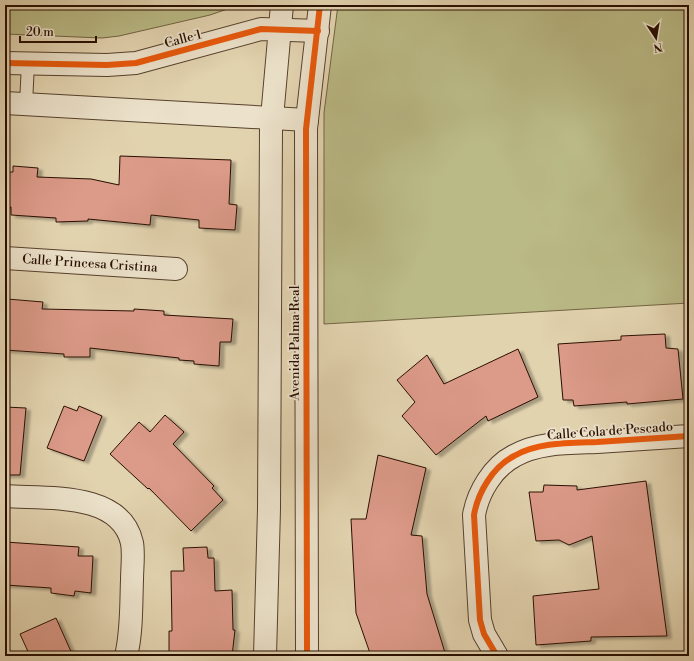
<svg xmlns="http://www.w3.org/2000/svg" width="694" height="661" font-family="'Libre Bodoni',serif">
<style>
.green{fill:#baba86;stroke:#726443}
.building{fill:#dc9a89;stroke:#290f00;filter:url(#shadow)}
.lines{fill:none;stroke-linecap:round;stroke-linejoin:round}
.lane-casing{stroke:#57402c;stroke-width:14}
.street-casing{stroke:#57402c;stroke-width:24}
.lane{stroke:#ece2cb;stroke-width:12}
.street{stroke:#ece2cb;stroke-width:22}
.cycleway-casing{stroke:#ece2cb;stroke-width:8}
.cycleway{stroke:#e8590c;stroke-width:6}
.labels{text-anchor:middle;dominant-baseline:central;stroke-width:3.5;stroke-linejoin:round;paint-order:stroke}
.street-label{font-size:13px;fill:#290f00;stroke:#ece2cb}
</style>
<defs>
<filter id="shadow"><feDropShadow dx="4.5" dy="2.5" stdDeviation="1" flood-color="#0004"/></filter>
</defs>
<rect width="100%" height="100%" fill="#e2d3af"/>
<filter id="stains"><feTurbulence type="fractalNoise" baseFrequency=".005" numOctaves="4"/><feColorMatrix values="0 0 0 0 .2 0 0 0 0 .09 0 0 0 0 .02 0 0 0 .5 -.17"/></filter>
<radialGradient id="worn" r=".72"><stop offset=".6" stop-color="#630" stop-opacity="0"/><stop offset="1" stop-color="#630" stop-opacity=".3"/></radialGradient>
<g class="green">
<path d="M5,5h234l-29,10 -91,21 -17,2 -97,-4z"/>
<path d="M338,5h351v298l-365,21v-211z"/>
</g>
<g class="building">
<path d="M120,156l111,4 -2,44 8,1 -2,25 -36,-2v-8l-48,-5 -1,10 -62,-6v2l-32,1v-4l-45,-3v-8h-6v-35h8v-6l25,2 -1,9 54,2 28,6z"/>
<path d="M7,299l36,3 -1,7 92,2v-2l30,2v4l69,4 -2,23h-11l-1,24 -25,-2v-3l-15,-1v-2l-89,-10v9h-26v-3l-59,-4v-40z"/>
<path d="M665,334l1,14 12,1 5,50 -56,5v-2l-53,4 -1,-6h-10l-5,-56 63,-4v-4z"/>
<path d="M518,349l20,48 -50,24 -2,-5 -50,39 -34,-39 13,-14 -18,-22 30,-25 17,29z"/>
<path d="M64,406l13,5 2,-5 23,10 -18,45 -37,-13z"/>
<path d="M5,407l21,1 -6,67h-15z"/>
<path d="M165,415l19,17 -11,12 41,42 -2,2 11,12 -32,31 -42,-43 -1,1 -38,-35 29,-32 11,10z"/>
<path d="M378,455l48,13 -15,67 11,1 5,58 19,62h-75l-15,-43 -5,-94h15z"/>
<path d="M646,481l21,155 -76,1v4l-55,4 -3,-49 66,-7 -7,-53 -23,9 -10,-5 -23,1 -7,-49h14l1,-7 33,1v4z"/>
<path d="M5,542l74,5 -1,9h15l-2,37 -16,-2 -1,5 -23,-3v-5l-46,-3z"/>
<path d="M207,547l1,11h6l1,33 17,-1 1,40h2l-3,26h-63v-25h3l-1,-60h13l-1,-23z"/>
<path d="M56,618l17,38h-43l-10,-22z"/>
</g>
<g class="lines">
<g class="lane-casing">
<path id="lane" d="M26,104l2,-41"/>
</g>
<g class="street-casing">
<g id="street">
<path d="M5,63l102,2 29,-2 125,-34 57,2"/>
<path d="M5,103l302,17"/>
<path id="s1" d="M5,258l171,11"/>
<path d="M5,496c40,3 116,-5 127,47 2,11 0,26 0,37 -1,25 0,52 -6,76"/>
<path d="M265,656l4,-147 2,-380 11,-124"/>
<path d="M307,656l-1,-527 14,-124"/>
<path d="M497,656l-13,-22 -4,-14 -6,-105c4,-23 19,-48 40,-59 24,-14 56,-13 83,-14 31,-2 61,-4 92,-6"/>
</g>
</g>
<use href="#lane" class="lane"/>
<use href="#street" class="street"/>
<g class="cycleway-casing">
<g id="cycleway">
<path d="M5,63l102,2 29,-2 125,-34 57,2"/>
<path d="M307,656l-1,-527 14,-124"/>
<path d="M497,656l-13,-22 -4,-14 -6,-105c4,-23 19,-48 40,-59 24,-14 56,-13 83,-14 31,-2 61,-4 92,-6"/>
</g>
</g>
<use href="#cycleway" class="cycleway"/>
</g>
<g class="labels">
<g class="street-label">
<text transform="translate(183 39) rotate(-15)">Calle 1</text>
<text stroke="none"><textPath href="#s1" startOffset="85">Calle Princesa Cristina</textPath></text>
<text transform="translate(295 343) rotate(-90)">Avenida Palma Real</text>
<text transform="translate(610 431) rotate(-4)">Calle Cola de Pescado</text>
</g>
</g>
<rect width="694" height="661" fill="none" stroke="#e2d3af" stroke-width="20"/>
<rect x="6" y="6" width="682" height="649" fill="none" stroke="#290f00" stroke-width="2"/>
<rect x="10" y="10" width="674" height="641" fill="none" stroke="#290f00"/>
<g transform="translate(656 38) rotate(168)" stroke="#ece2cb" stroke-width="3" paint-order="stroke">
<path d="M0-3L7 15L0 10L-7 15Z" fill="#290f00"/>
<text y="-6" font-size="11" font-weight="bold" text-anchor="middle" fill="#290f00">N</text>
</g>
<path d="M20 36v6h76v-6" fill="none" stroke="#290f00" stroke-width="2"/>
<text x="26" y="36" font-size="12" fill="#290f00" stroke="#ece2cb" stroke-width="3" paint-order="stroke">20 m</text>
<rect width="100%" height="100%" filter="url(#stains)"/>
<rect width="100%" height="100%" fill="url(#worn)"/>
</svg>
